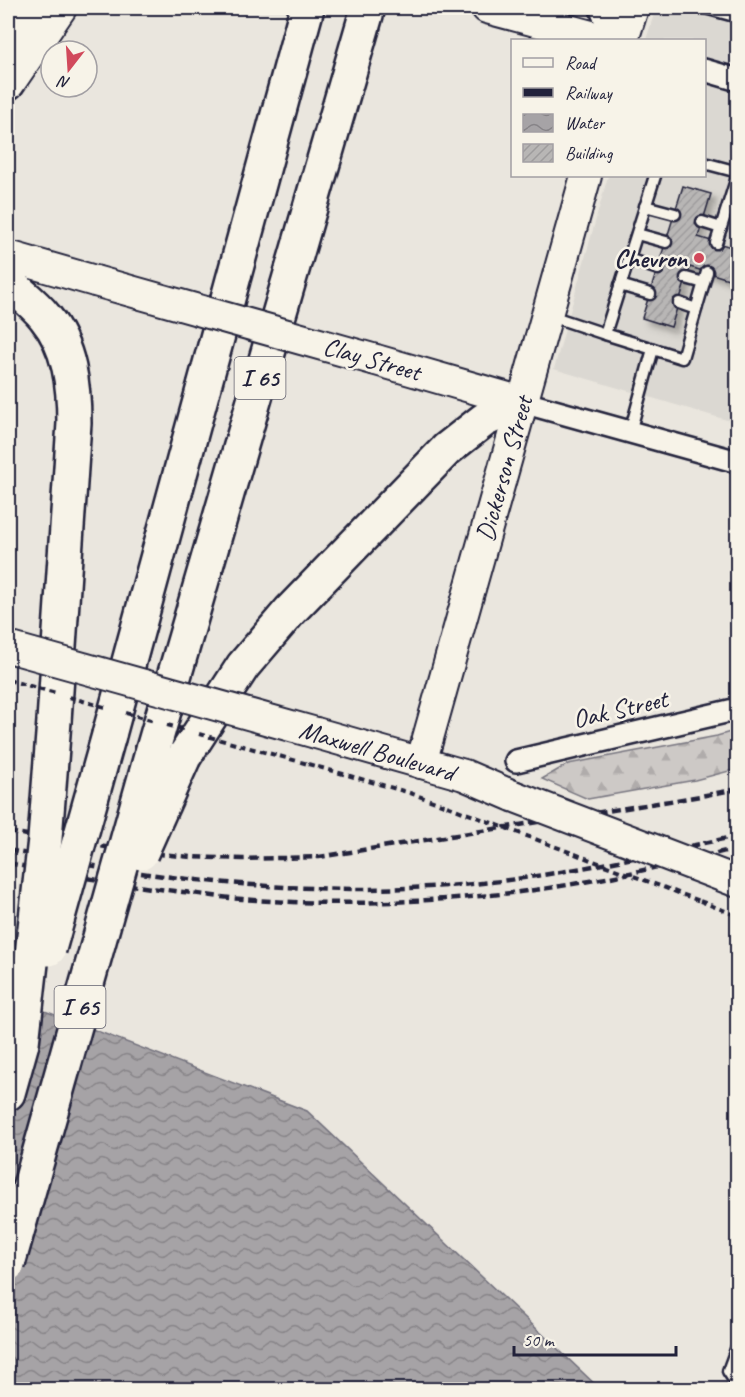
<svg xmlns="http://www.w3.org/2000/svg" width="745" height="1397" font-family="Caveat,sans-serif">
<style>
.built{fill:#dbd8d2}
.forest{fill:url(#forest-firs);stroke:#787680;stroke-width:1.5}
.water{fill:url(#water-waves);stroke:#716f7b;stroke-width:1.5}
.building{fill:url(#building-hatch);stroke:#22223b;stroke-width:1.5;filter:url(#shadow)}
.lines{fill:none;stroke-linecap:round;stroke-linejoin:round}
.lane-casing{stroke:#22223b;stroke-width:15}
.street-casing{stroke:#22223b;stroke-width:26}
.secondary-casing{stroke:#22223b;stroke-width:34}
.highway-casing{stroke:#22223b;stroke-width:38}
.path{stroke:#22223b;stroke-width:4;stroke-dasharray:6 4.5;stroke-linecap:butt}
.lane{stroke:#f7f3e8;stroke-width:10}
.street{stroke:#f7f3e8;stroke-width:21}
.secondary{stroke:#f7f3e8;stroke-width:30}
.highway{stroke:#f7f3e8;stroke-width:33}
.rail{stroke:#22223b;stroke-width:4.5;stroke-dasharray:9 4.5;stroke-linecap:butt}
.secondary-bridge-casing{stroke:#22223b;stroke-width:34;stroke-linecap:butt}
.highway-bridge-casing{stroke:#22223b;stroke-width:38;stroke-linecap:butt}
.path-bridge{stroke:#22223b;stroke-width:4;stroke-dasharray:6 4.5;stroke-linecap:butt}
.secondary-bridge{stroke:#f7f3e8;stroke-width:30}
.highway-bridge{stroke:#f7f3e8;stroke-width:33}
.poi-dot{fill:#d1495b;stroke:#f7f3e8;stroke-width:2}
.labels{text-anchor:middle;dominant-baseline:central;stroke-width:5;stroke-linejoin:round;paint-order:stroke}
.shield{fill:#f7f3e8;stroke:#62616f;stroke-width:1.5}
.shield-label{font-size:24px;font-weight:bold;fill:#22223b}
.poi-label{font-size:26px;font-weight:bold;fill:#22223b;stroke:#f7f3e8;text-anchor:end}
.street-label{font-size:26px;fill:#22223b;stroke:#f7f3e8}
</style>
<defs>
<pattern id="forest-firs" width="22" height="20" patternUnits="userSpaceOnUse" patternTransform="scale(1.5)"><rect width="22" height="20" fill="#cdc9c6"/><path d="M5 1l3.5 6h-7zM16 11l3.5 6h-7z" fill="#b0acab"/></pattern>
<pattern id="water-waves" width="16" height="10" patternUnits="userSpaceOnUse" patternTransform="scale(1.5)"><rect width="16" height="10" fill="#a6a3a6"/><path d="M0 5q4-4 8 0t8 0" fill="none" stroke="#878488"/></pattern>
<pattern id="building-hatch" width="6" height="6" patternUnits="userSpaceOnUse" patternTransform="scale(1.5)"><rect width="6" height="6" fill="#b8b6b5"/><path d="M-1 1l2-2M0 6l6-6M5 7l2-2" fill="none" stroke="#9e9c9d"/></pattern>
<filter id="shadow"><feDropShadow dx="5.5" dy="5.5" stdDeviation="3" flood-color="#0004"/></filter>
</defs>
<rect width="100%" height="100%" fill="#eae6de"/>
<filter id="ink" filterUnits="userSpaceOnUse"><feTurbulence type="fractalNoise" baseFrequency=".0167" numOctaves="2"/><feDisplacementMap in="SourceGraphic" scale="12" xChannelSelector="R" yChannelSelector="G"/><feConvolveMatrix kernelMatrix="1 2 1 2 8 2 1 2 1" color-interpolation-filters="sRGB"/></filter>
<g filter="url(#ink)">
<path class="built" d="M656,8h81v415l-183,-54 54,-193h96v-136h-58z"/>
<path class="forest" d="M737,730v39l-42,11 -107,19 -46,-20 26,-15 149,-28z"/>
<path class="water" d="M8,997l299,114 293,278h-592z"/>
<path class="building" d="M683,186l28,8 -13,43 40,12v33l-48,-15 -19,60 -29,-9z"/>
<g class="lines">
<g class="lane-casing">
<g id="lane">
<path d="M705,8l33,9"/>
<path d="M704,163l34,9"/>
<path d="M655,176l-50,158 77,24 25,-86"/>
<path d="M645,206l30,8"/>
<path d="M702,222l19,6"/>
<path d="M637,234l29,8"/>
<path d="M716,243l22,-69"/>
<path d="M628,259l30,10"/>
<path d="M686,278l18,5"/>
<path d="M620,285l30,9"/>
<path d="M679,303l17,6"/>
<path d="M548,315l57,19"/>
<path d="M630,432l23,-83"/>
<path d="M738,1344l-10,27 6,9 4,1"/>
</g>
</g>
<g class="street-casing">
<g id="street">
<path d="M704,70l34,10"/>
<path d="M522,402l216,60"/>
<path d="M516,761l222,-52"/>
</g>
</g>
<g class="secondary-casing">
<g id="secondary">
<path d="M487,8l119,32"/>
<path d="M623,40l10,-32"/>
<path d="M13,66l15,-58"/>
<path d="M9,84l52,-76"/>
<path d="M8,256l87,25"/>
<path d="M376,360l146,42"/>
<path d="M316,733l148,42 49,21"/>
<path id="s1" d="M421,763l165,-587"/>
</g>
</g>
<g class="highway-casing">
<g id="highway">
<path d="M607,8l13,32"/>
<path d="M8,282c12,11 27,22 37,35 25,30 29,69 29,106l-20,298"/>
<path d="M109,735l198,-727"/>
<path d="M153,749l215,-741"/>
<path d="M184,757l59,-91 47,-55 157,-162 37,-29 38,-18"/>
<path d="M8,1093l14,-50"/>
</g>
</g>
<g class="path">
<path d="M308,764l99,28 40,14"/>
<path d="M700,901l38,15"/>
</g>
<use href="#lane" class="lane"/>
<use href="#street" class="street"/>
<use href="#secondary" class="secondary"/>
<use href="#highway" class="highway"/>
<g class="rail">
<path d="M8,832l130,20 53,5 51,2 77,-2 382,-61 37,-7"/>
<path d="M8,850c161,33 328,50 493,31 79,-10 158,-29 237,-45"/>
<path d="M8,863c57,12 116,22 175,29 19,2 39,6 59,7 86,7 173,4 259,-5 80,-8 158,-27 237,-46"/>
</g>
<g class="secondary-bridge-casing">
<g id="secondary-bridge">
<path d="M95,281l281,79"/>
<path d="M8,647l308,86"/>
<path d="M513,796l225,86"/>
</g>
</g>
<g class="highway-bridge-casing">
<g id="highway-bridge">
<path d="M141,853l43,-96"/>
<path d="M49,949l60,-214"/>
<path d="M22,1043l23,-204 9,-118"/>
<path d="M8,1264l145,-515"/>
</g>
</g>
<g class="path-bridge">
<path d="M8,680l48,13"/>
<path d="M69,697l39,11"/>
<path d="M126,713l28,8"/>
<path d="M167,725l16,4"/>
<path d="M199,734l109,30"/>
<path d="M447,806l253,95"/>
</g>
<use href="#secondary-bridge" class="secondary-bridge"/>
<use href="#highway-bridge" class="highway-bridge"/>
</g>
</g>
<circle class="poi-dot" cx="699" cy="258" r="6"/>
<g class="labels">
<g class="shield">
<rect x="234.5" y="357" width="51" height="42" rx="4.5"/>
<rect x="54.5" y="986" width="51" height="42" rx="4.5"/>
</g>
<g class="shield-label">
<text x="260" y="378">I 65</text>
<text x="80" y="1007">I 65</text>
</g>
<g class="poi-label">
<text x="687" y="258">Chevron</text>
</g>
<g class="street-label">
<text transform="translate(372 359) rotate(16)">Clay Street</text>
<text stroke="none"><textPath href="#s1" startOffset="306">Dickerson Street</textPath></text>
<text transform="translate(620 709) rotate(-13)">Oak Street</text>
<text transform="translate(377 751) rotate(16)">Maxwell Boulevard</text>
</g>
</g>
<rect width="745" height="1397" fill="none" stroke="#f7f3e8" stroke-width="30"/>
<rect x="15" y="15" width="715" height="1367" fill="none" stroke="#22223b" stroke-width="2" filter="url(#ink)"/>
<rect x="511" y="39" width="195" height="138" fill="#f7f3e8" stroke="#a29fa3" stroke-width="1.5"/>
<rect x="523" y="58" width="30" height="9" fill="#f7f3e8" stroke="#a29fa3" stroke-width="1.5"/>
<text x="565" y="69" font-size="18" fill="#22223b">Road</text>
<rect x="523" y="88" width="30" height="9" fill="#22223b" stroke="#a29fa3" stroke-width="1.5"/>
<text x="565" y="99" font-size="18" fill="#22223b">Railway</text>
<rect x="523" y="114" width="30" height="18" fill="url(#water-waves)" stroke="#a29fa3" stroke-width="1.5"/>
<text x="565" y="129" font-size="18" fill="#22223b">Water</text>
<rect x="523" y="144" width="30" height="18" fill="url(#building-hatch)" stroke="#a29fa3" stroke-width="1.5"/>
<text x="565" y="159" font-size="18" fill="#22223b">Building</text>
<g transform="translate(69 69) rotate(197)"><circle r="28" fill="#f7f3e8" stroke="#a29fa3" stroke-width="1.5"/>
<path d="M0-4.5L10 22L0 15L-10 22Z" fill="#d1495b"/>
<text y="-9" font-size="16" font-weight="bold" text-anchor="middle" fill="#22223b">N</text>
</g>
<path d="M514 1346v9h162v-9" fill="none" stroke="#22223b" stroke-width="3"/>
<text x="523" y="1346" font-size="18" fill="#22223b" stroke="#f7f3e8" stroke-width="4.5" paint-order="stroke">50 m</text>
</svg>
